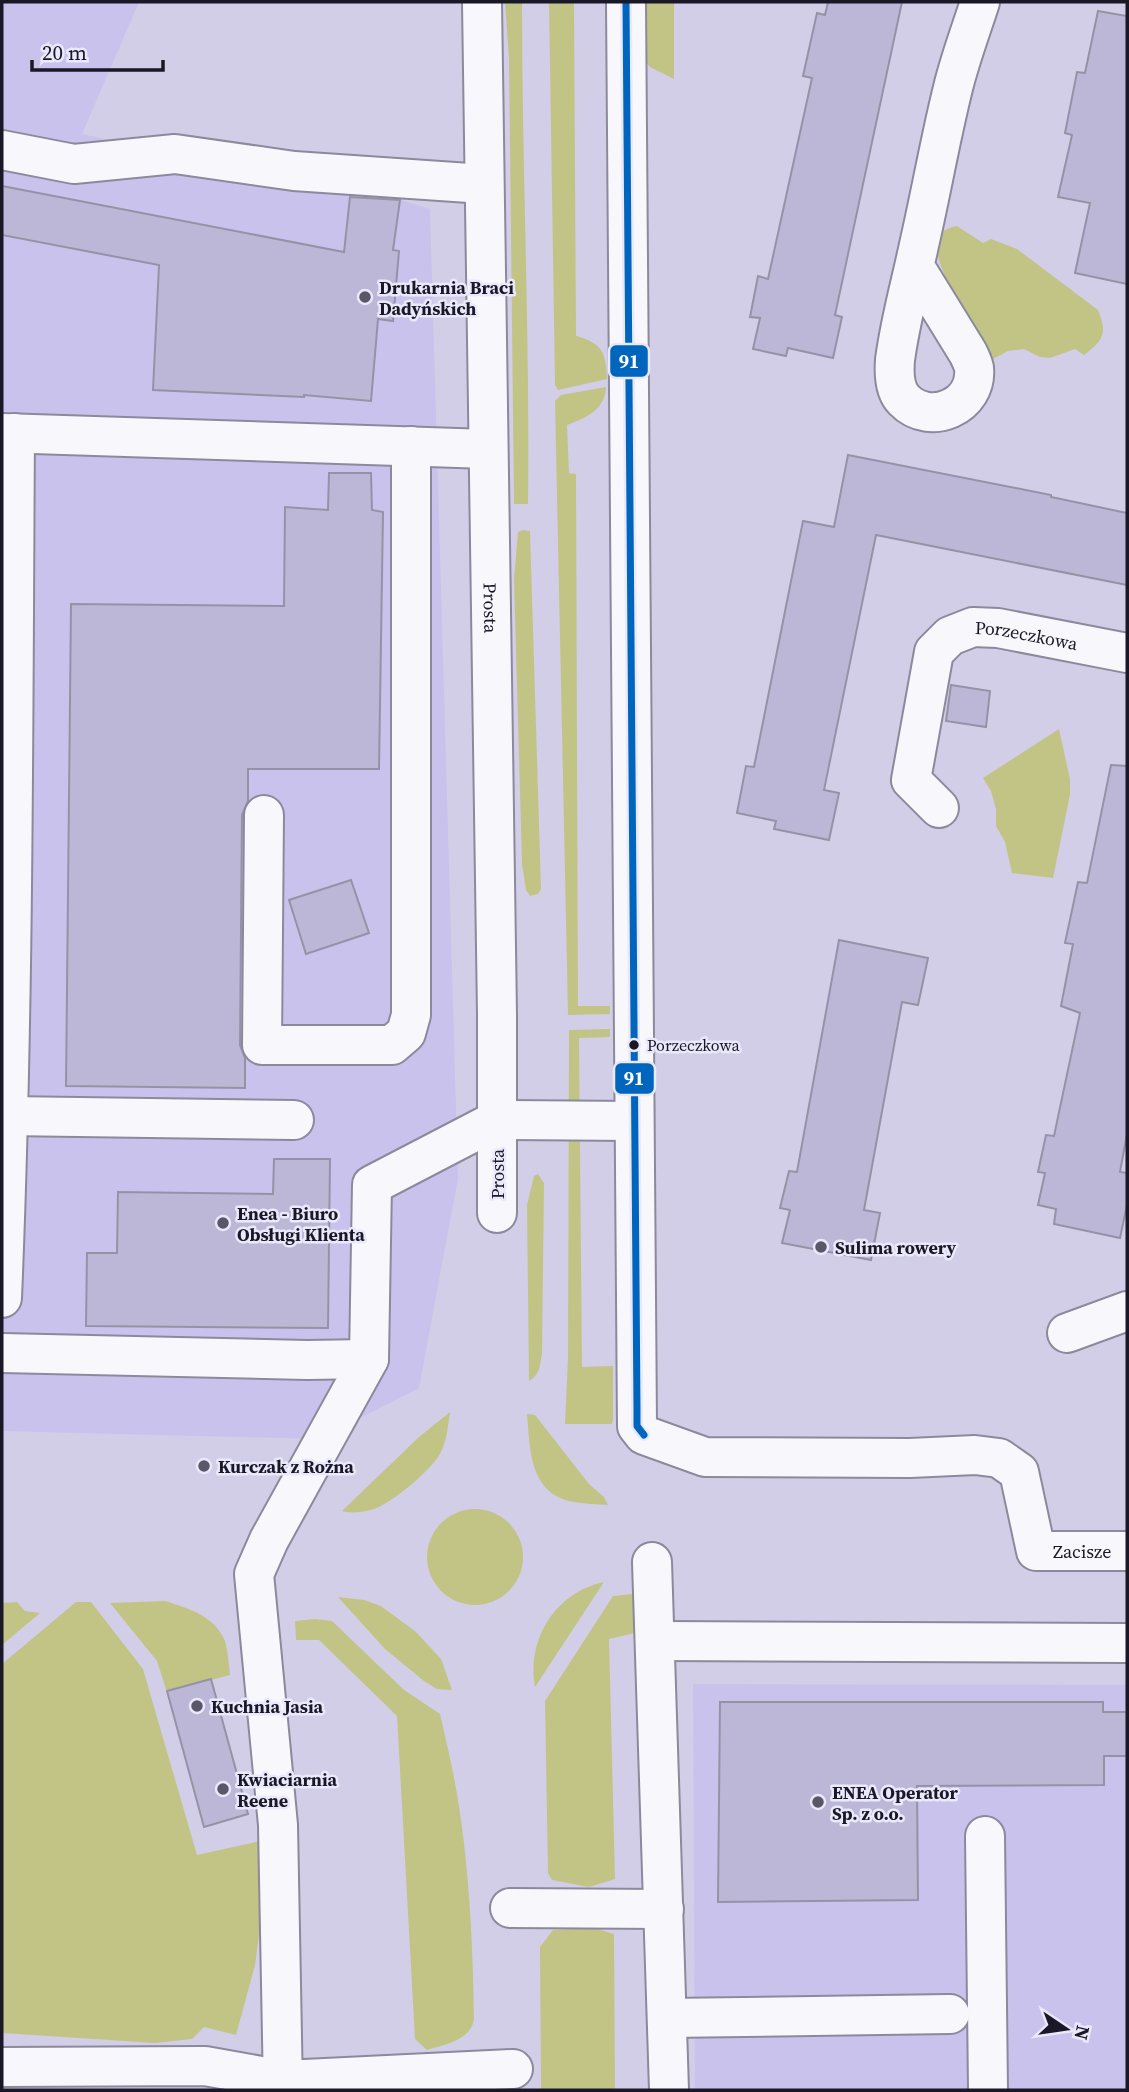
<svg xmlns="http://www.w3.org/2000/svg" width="1129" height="2092" font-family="'Source Serif 4',serif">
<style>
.built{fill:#c9c2ec}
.green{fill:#c2c486}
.building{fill:#bdb7d7;stroke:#9692a6;stroke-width:2}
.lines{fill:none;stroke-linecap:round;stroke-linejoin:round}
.minor-casing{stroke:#8c899c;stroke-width:42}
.minor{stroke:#f8f8fc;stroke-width:38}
.bus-1-casing{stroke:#eae8fb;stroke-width:12}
.bus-1{stroke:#0065bd;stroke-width:7}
.poi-dot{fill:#5a576b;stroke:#eae8fb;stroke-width:2.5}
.bus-dot{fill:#1a1727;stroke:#eae8fb;stroke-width:2.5}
.labels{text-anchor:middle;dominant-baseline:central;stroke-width:5;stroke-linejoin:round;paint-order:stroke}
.bus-label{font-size:16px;fill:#1a1727;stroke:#eae8fb;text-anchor:start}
.poi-label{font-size:18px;font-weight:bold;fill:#1a1727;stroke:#eae8fb;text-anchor:start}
.street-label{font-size:18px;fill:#1a1727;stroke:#eae8fb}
.line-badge{stroke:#eae8fb;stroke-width:2.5}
.badge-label{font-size:19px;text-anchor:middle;font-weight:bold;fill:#fff}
</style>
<rect width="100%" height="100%" fill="#d2cee8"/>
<g class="built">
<path d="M2,2h137l-57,132 268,59 50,7 30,9 28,969 -39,210 -100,51 -317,-8z"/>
<path d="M693,1684l434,1v405h-432z"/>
</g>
<g class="green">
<path d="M505,2h17c0,167 8,335 6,502h-14l-5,-445z"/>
<path d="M549,2h25l2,334c26,7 30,16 31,43l-49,11 -3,-5z"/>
<path d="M645,2h29v77l-24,-12 -5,-6z"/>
<path d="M957,226l26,17 8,-4 26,10 81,61c10,24 5,30 -14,45l-9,-6 -25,9 -10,-1 -16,-8 -16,2 -15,8c-14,-23 -62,-93 -56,-118 2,-10 11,-13 20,-15z"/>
<path d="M606,387c-1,23 -20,31 -39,38l2,48 7,1 2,532h32v8l-42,1 -13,-614 6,-6z"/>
<path d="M523,530l7,1 11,358 -3,5 -8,2 -4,-6 -4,-26 -8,-285 4,-47z"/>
<path d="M1059,729l11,50v16l-17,83 -41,-5 -7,-31 -9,-16v-17l-5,-18 -8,-13z"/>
<path d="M610,1029v8l-31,1 3,329 31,-1v54l-1,4h-47l3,-67 1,-327z"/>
<path d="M538,1174l6,9 -2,171c-2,11 -2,21 -13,27l-2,-176 7,-29z"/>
<path d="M450,1412c-2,13 -3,29 -10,42 -10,17 -43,44 -61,53 -11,5 -26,7 -37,4l77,-74z"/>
<path d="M527,1414l8,1 54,69 15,13 4,8c-13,-1 -26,-1 -39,-4 -40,-10 -39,-54 -42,-87z"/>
<circle cx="475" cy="1557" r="48"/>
<path d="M604,1582l-69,105c-9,-48 21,-95 69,-105z"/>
<path d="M632,1594l6,12 -3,27 -26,6 6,240 -26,8 -37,-7 -4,-7 -3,-172 68,-105z"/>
<path d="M338,1597l26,3 17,6 35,26 25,27 11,31 -15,-1 -13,-8 -39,-32z"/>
<path d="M165,1601c23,7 50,15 60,40 3,10 4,24 5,34l-63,17 -10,-31 -47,-58z"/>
<path d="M17,1602l8,9 15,2 -38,32v-42z"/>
<path d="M76,1602h15l52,67 54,186 63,-14 2,72 -7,52 -19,70 -32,-8 -12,12 -37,4 -153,-10v-369z"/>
<path d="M315,1619l17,2 72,69 36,24c5,23 11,46 15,69 14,75 18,160 19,237 -5,21 -28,24 -47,30l-12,-11 -18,-323 -78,-76h-23l-1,-19z"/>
<path d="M595,1928l19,6 1,156h-74l-1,-143 13,-17z"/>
</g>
<g class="building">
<path d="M828,2h74l-67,313 7,2 -9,41 -45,-10 -2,8 -33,-7 7,-31 -10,-1 8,-41 10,3 44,-201 -9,-2 14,-63 8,2z"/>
<path d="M1098,11l29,5v268l-52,-11 15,-70 -32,-6 14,-62 -7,-2 12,-61 8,1z"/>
<path d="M2,186l342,66 6,-55 50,3 -7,50 6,1 -6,70 -15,-2 -7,82 -67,-6v2l-151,-7 6,-125 -157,-30z"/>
<path d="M848,455l203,40v2l76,16v72l-251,-50 -52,255 15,3 -10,47 -55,-11 2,-8 -39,-8 9,-47 8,1 49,-246 31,6z"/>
<path d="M329,473h42l1,37 11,2 -4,257h-131v32l-6,14 -2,230 5,13v30l-179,-2 5,-482 213,2 1,-99 43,3z"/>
<path d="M951,685l39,6 -4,36 -40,-6z"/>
<path d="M1111,765l16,1v368l-7,38 7,1v32l-7,33 -66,-14 2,-15 -18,-4 7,-32 -7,-1 8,-37 8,1 26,-123 -19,-7 12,-62 -8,-1 13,-61 9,1z"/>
<path d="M351,880l18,53 -63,21 -17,-54z"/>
<path d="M839,940l89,18 -10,47 -16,-3 -38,208 16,3 -9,47 -89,-17 8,-33 -10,-2 9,-37 8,1z"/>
<path d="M274,1159h56l-2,169 -242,-2 1,-73h30l1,-61 155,2z"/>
<path d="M211,1679l37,135 -44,13 -37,-136z"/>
<path d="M720,1702h383v10h24v44h-23v29l-187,1 1,114 -200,2z"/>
</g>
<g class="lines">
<g class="minor-casing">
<g id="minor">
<path id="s1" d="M482,2l15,1013v198"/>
<path id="s2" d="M626,2l11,1424 7,9 61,22 205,1 65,-3 24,3 20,14 17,79h91"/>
<path d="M2,150l72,14 101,-10 119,17 190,13"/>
<path d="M915,267l53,86c2,4 5,10 6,15 4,38 -44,59 -70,32 -10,-10 -10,-27 -9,-40 5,-39 16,-77 24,-115 12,-52 21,-105 34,-157 7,-29 18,-58 27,-86"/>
<path d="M2,433l486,16"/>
<path id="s3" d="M939,808l-28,-28 23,-128 16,-16 23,-9 25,1 129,25"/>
<path d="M264,815l-2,230h130l14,-12 5,-18v-569"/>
<path d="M7,1116l287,4"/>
<path d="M2,1298c12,-288 11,-577 13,-865"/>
<path d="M1067,1333l60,-22"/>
<path d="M2,1353l305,7 62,-1"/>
<path d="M652,1562l17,528"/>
<path d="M657,1641l470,2"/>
<path d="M985,1836l3,254"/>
<path d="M510,1908l154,1"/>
<path d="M667,2018l283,-4"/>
<path d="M2,2067l203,-1 79,14 229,-11"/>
<path d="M283,2090l-5,-265 -24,-251 15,-34 100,-181 3,-174 125,-65 137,1"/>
</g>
</g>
<use href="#minor" class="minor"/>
<g class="bus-1-casing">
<path id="bus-1" d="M626,2l11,1407v17l7,9"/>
</g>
<use href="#bus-1" class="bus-1"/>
</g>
<g class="poi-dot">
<circle cx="365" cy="297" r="7"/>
<circle cx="223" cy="1223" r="7"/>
<circle cx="821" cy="1247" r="7"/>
<circle cx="204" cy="1466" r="7"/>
<circle cx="197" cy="1706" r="7"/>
<circle cx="223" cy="1789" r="7"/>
<circle cx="818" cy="1802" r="7"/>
</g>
<circle class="bus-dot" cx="634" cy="1045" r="6"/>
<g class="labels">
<g class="bus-label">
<text x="647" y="1045">Porzeczkowa</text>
</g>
<g class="poi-label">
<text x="379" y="287">Drukarnia Braci<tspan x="379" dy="21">Dadyńskich</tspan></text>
<text x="237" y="1213">Enea - Biuro<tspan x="237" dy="21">Obsługi Klienta</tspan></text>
<text x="835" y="1247">Sulima rowery</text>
<text x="218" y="1466">Kurczak z Rożna</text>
<text x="211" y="1706">Kuchnia Jasia</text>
<text x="237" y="1779">Kwiaciarnia<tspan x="237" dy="21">Reene</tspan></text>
<text x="832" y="1792">ENEA Operator<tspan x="832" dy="21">Sp. z o.o.</tspan></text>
</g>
<g class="street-label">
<text stroke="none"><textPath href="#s1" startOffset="606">Prosta</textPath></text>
<text stroke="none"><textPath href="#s3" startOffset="271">Porzeczkowa</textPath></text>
<text transform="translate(497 1174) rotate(-90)">Prosta</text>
<text stroke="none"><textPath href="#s2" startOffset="1946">Zacisze</textPath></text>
</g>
</g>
<g class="line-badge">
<rect x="609" y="344" width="40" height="34" rx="7" fill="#0065bd"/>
<rect x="614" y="1062" width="41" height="33" rx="7" fill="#0065bd"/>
</g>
<g class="badge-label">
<text x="629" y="368">91</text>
<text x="634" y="1085">91</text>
</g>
<rect width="1129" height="2092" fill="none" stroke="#1a1727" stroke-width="7"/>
<g transform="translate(1066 2029) rotate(103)" stroke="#eae8fb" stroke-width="5" paint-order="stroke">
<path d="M0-5L12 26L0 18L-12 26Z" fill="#1a1727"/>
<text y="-10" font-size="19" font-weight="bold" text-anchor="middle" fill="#1a1727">N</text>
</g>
<path d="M32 60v10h131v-10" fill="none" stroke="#1a1727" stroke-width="3.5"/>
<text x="42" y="60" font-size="21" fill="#1a1727" stroke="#eae8fb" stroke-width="5" paint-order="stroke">20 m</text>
</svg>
